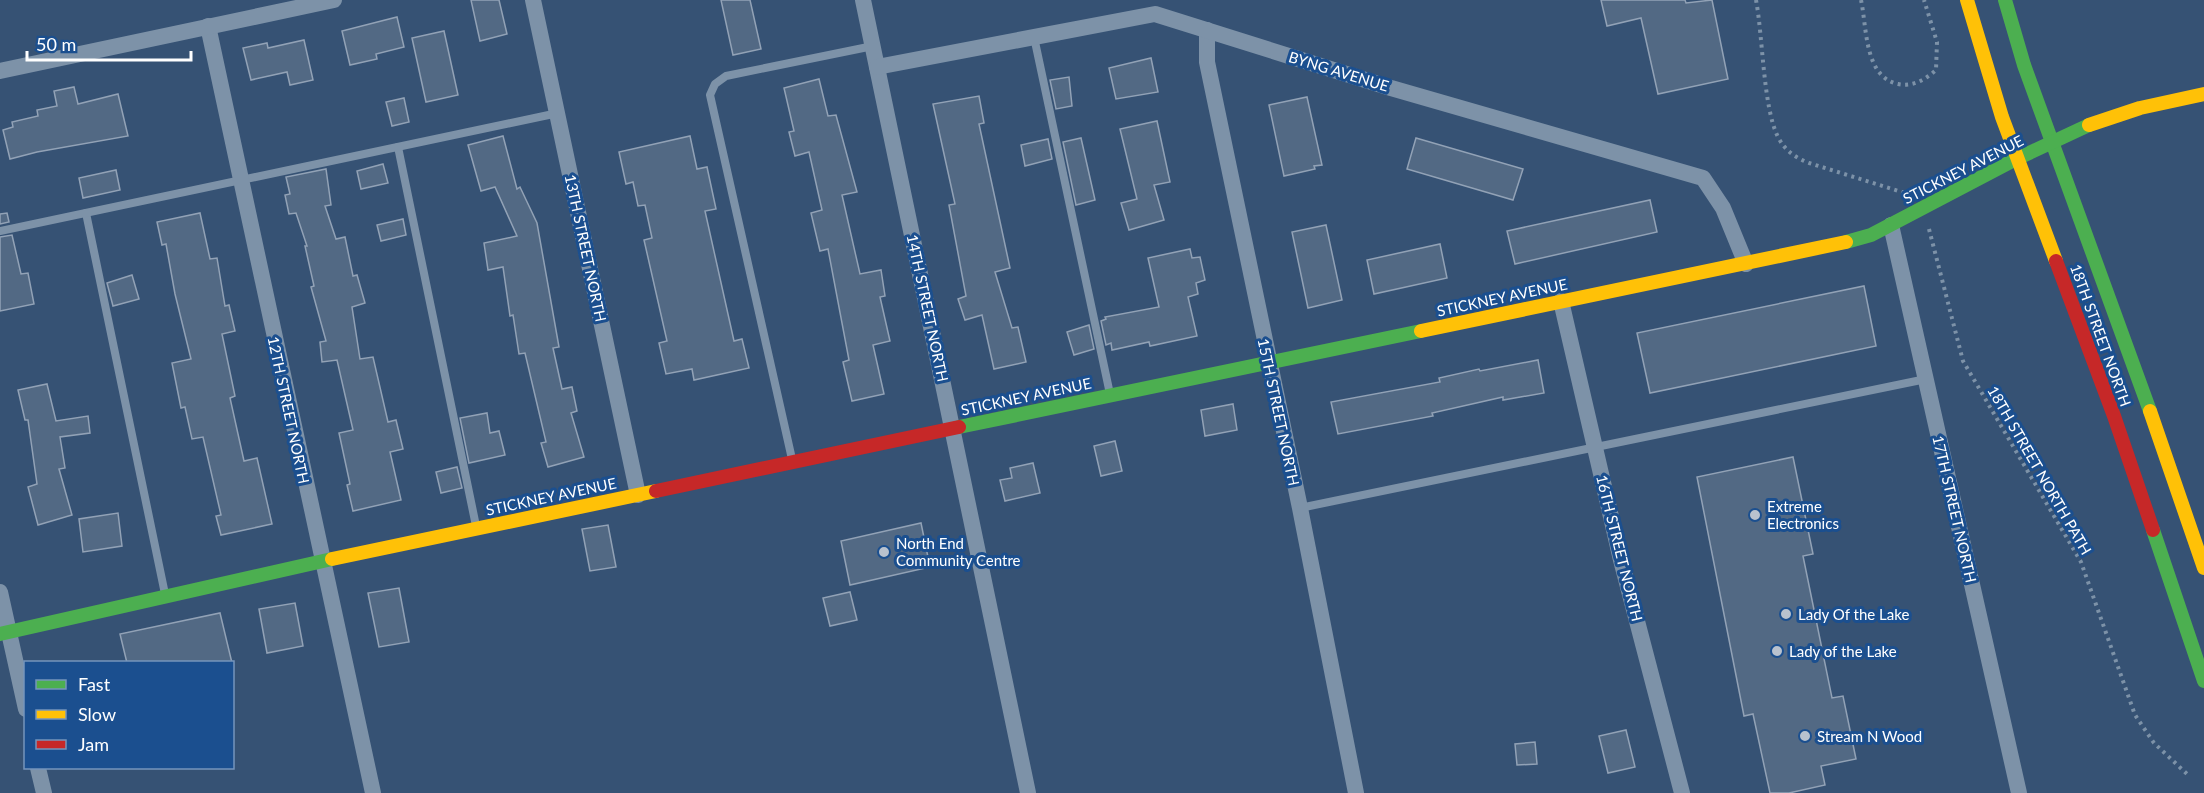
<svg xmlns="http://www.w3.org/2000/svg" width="2204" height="793" font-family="Lato,sans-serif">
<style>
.building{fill:#526984;stroke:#92a2b6;stroke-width:1.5}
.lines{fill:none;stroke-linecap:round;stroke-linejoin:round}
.path{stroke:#7d92a8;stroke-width:4;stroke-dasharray:3 4.5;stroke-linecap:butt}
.lane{stroke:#7d92a8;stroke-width:8}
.street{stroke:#7d92a8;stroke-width:16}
.fast{stroke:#4caf50;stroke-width:14}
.slow{stroke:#ffc107;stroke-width:14}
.jam{stroke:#c62828;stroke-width:14}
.poi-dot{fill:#b9c2ce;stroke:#1b4f8f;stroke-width:2}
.labels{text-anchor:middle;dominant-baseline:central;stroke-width:6;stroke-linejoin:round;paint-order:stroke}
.street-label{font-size:15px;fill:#fff;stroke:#1b4f8f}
.poi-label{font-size:15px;fill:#fff;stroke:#1b4f8f;text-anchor:start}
</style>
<rect width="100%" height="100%" fill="#365274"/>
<g class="building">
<path d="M471,0h28l8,34 -27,7z"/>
<path d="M721,0h29l11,49 -28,6z"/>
<path d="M1601,0h84l1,3 26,-3 16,79 -70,15 -17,-76 -34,8z"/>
<path d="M397,17l7,30 -28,7 1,5 -27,6 -8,-34z"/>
<path d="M444,31l14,64 -32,7 -14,-64z"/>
<path d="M304,40l9,40 -23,5 -3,-13 -36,8 -8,-32 24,-5 1,5z"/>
<path d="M1151,58l7,34 -42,7 -7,-31z"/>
<path d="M1069,77l3,29 -16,3 -6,-29z"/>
<path d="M819,79l9,37 8,-1 21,77 -15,3 18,79 21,-4 4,26 -5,1 10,44 -17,4 11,49 -32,7 -9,-39 6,-2 -21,-111 -8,2 -9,-38 11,-3 -13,-58 -14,4 -6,-24 5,-1 -10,-43z"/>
<path d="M74,87l4,17 40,-10 10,42 -91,16 -27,7 -7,-29 10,-3 -1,-5 26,-6 -1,-6 20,-4 -3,-15z"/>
<path d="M979,96l5,27 -5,1 31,144 -15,4 17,56 6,-1 8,35 -32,7 -12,-54 -17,5 -7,-21 8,-3 -17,-91 6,-1 -22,-100z"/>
<path d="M1307,97l15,68 -8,1 1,3 -31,7 -15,-71z"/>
<path d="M404,98l5,24 -17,4 -6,-24z"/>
<path d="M1157,121l13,61 -16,3 10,35 -35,10 -8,-27 16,-4 -17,-70z"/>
<path d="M503,136l14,53 3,-2 17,36 22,124 -6,1 9,41 10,-2 5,24 -6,2 13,44 -36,10 -7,-24 5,-1 -21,-89 -6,1 -6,-39 -3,1 -7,-49 -15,3 -4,-27 33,-7 -22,-49 -14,4 -13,-46z"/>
<path d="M690,136l7,33 10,-2 9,42 -11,2 29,130 8,-2 7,29 -55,12 -2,-11 -26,5 -7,-31 8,-2 -23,-101 8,-2 -7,-33 -7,1 -5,-24 -7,2 -7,-32z"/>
<path d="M1081,138l14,62 -19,5 -13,-63z"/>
<path d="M1416,138l107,31 -10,31 -106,-31z"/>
<path d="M1048,139l4,20 -27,7 -4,-21z"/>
<path d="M383,164l5,19 -27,6 -4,-18z"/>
<path d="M326,169l5,36 -6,1 11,33 9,-2 8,39 4,-1 8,28 -13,4 8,52 13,-2 15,65 8,-2 7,29 -13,3 11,48 -48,11 -6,-26 3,-1 -11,-51 14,-3 -16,-70 -15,2 -2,-20 6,-1 -15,-54 3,-1 -9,-40h2l-11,-33 -7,1 -4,-19 5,-1 -4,-17z"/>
<path d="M116,170l4,20 -37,8 -4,-20z"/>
<path d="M1650,200l7,32 -142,32 -8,-33z"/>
<path d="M7,213l2,9 -9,2v-10z"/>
<path d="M200,213l10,46 7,-1 8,48 4,-1 6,26 -13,3 13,62 -5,2 14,63 13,-3 15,66 -51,11 -5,-19 5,-1 -18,-78 -11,2 -7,-32 -4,1 -9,-45 19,-4 -16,-65 -9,-50 -4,1 -5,-23z"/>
<path d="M403,219l3,16 -25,6 -4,-16z"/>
<path d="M1326,225l16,75 -34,8 -16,-76z"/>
<path d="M12,235l9,39 7,-1 6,31 -34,7v-74z"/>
<path d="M1440,244l7,34 -73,16 -7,-34z"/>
<path d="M1190,249l2,9 8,-1 5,23 -9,3 2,11 -10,3 9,39 -47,10 -1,-4 -37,8 -1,-7 -5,2 -5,-24 5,-2 -1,-2 54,-10 -11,-49z"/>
<path d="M132,275l7,24 -26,7 -6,-23z"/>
<path d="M1864,286l12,60 -226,47 -13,-60z"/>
<path d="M1089,325l5,24 -20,6 -7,-23z"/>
<path d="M1538,360l6,33 -41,7v-3l-71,16 1,3 -95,18 -7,-32 109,-20 -1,-4 40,-9 1,2z"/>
<path d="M47,384l9,37 32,-5 2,17 -30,4 5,31 -6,1 13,46 -34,10 -10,-38 9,-3 -9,-64h-3l-7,-30z"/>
<path d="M1233,404l4,26 -32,6 -4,-26z"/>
<path d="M487,413l3,20 9,-2 6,24 -36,8 -9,-45z"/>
<path d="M1115,441l7,30 -21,5 -7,-30z"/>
<path d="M1793,457l20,97 -10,2 29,142 11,-2 13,63 -35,7 4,19 -36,8h-19l-17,-79 -9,2 -47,-239z"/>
<path d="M1033,463l7,30 -35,8 -5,-21 12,-2 -2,-10z"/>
<path d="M457,467l5,21 -21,5 -5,-21z"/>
<path d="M118,513l4,33 -39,6 -4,-33z"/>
<path d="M921,523l9,44 -80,18 -9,-44z"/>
<path d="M608,525l8,42 -26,4 -8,-42z"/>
<path d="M399,588l10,54 -30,5 -11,-54z"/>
<path d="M850,592l7,28 -27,6 -7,-28z"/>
<path d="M295,603l8,43 -36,7 -8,-44z"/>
<path d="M220,613l12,50h-105l-7,-29z"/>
<path d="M1626,730l9,37 -27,6 -9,-37z"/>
<path d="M1535,742l2,22 -20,1 -2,-21z"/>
</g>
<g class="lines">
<g class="path">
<path d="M1756,0c7,37 7,107 22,137 7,14 18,21 31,26l96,30"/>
<path d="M1861,0c6,27 3,77 37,84 14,3 27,-4 38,-14l1,-28 -13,-42"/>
<path d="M1929,229l34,132 118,201 54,153 19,28 33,31"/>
</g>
<g class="lane">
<path d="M1034,37l76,357"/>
<path d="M398,147l78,379"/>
<path d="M86,213l79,381"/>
<path d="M0,231l558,-118"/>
<path d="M792,459l-82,-364 5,-11 11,-8 147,-30"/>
<path d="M1300,508l626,-129"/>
</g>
<g class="street">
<path d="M533,0l105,495"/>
<path d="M863,0l165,793"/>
<path d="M208,26l165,767"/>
<path d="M1207,30v32l93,446 56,285"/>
<path d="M877,67l278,-53 236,74 312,90 20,30 23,56"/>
<path d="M0,71l334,-71"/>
<path d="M1891,225l128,568"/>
<path d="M1561,301l60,259 61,233"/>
<path d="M0,592l26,117"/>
<path d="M38,768l6,25"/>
</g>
<g class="fast">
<path d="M2005,0l19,65 126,346"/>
<path d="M1846,242l25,-7 143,-75 75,-35"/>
<path d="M959,427l462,-96"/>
<path d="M2153,530l51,151"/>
<path d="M0,634l332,-75"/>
</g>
<g class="slow">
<path d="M1967,0l35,117 54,144"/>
<path d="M2089,125l51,-17 64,-14"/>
<path d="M1421,331l425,-89"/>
<path d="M2150,411l54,157"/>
<path d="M332,559l324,-68"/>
</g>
<g class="jam">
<path d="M2056,261l58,155 39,114"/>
<path d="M656,491l303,-64"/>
</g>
</g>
<g class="poi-dot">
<circle cx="1755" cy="515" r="6"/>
<circle cx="884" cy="552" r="6"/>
<circle cx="1786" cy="614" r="6"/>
<circle cx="1777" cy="651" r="6"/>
<circle cx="1805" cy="736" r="6"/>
</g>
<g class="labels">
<g class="street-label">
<text transform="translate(1339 71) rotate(17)">BYNG AVENUE</text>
<text transform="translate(1963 169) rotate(-27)">STICKNEY AVENUE</text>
<text transform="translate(586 248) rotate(78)">13TH STREET NORTH</text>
<text transform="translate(1502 297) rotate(-12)">STICKNEY AVENUE</text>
<text transform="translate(928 308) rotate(78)">14TH STREET NORTH</text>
<text transform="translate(2101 335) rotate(70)">18TH STREET NORTH</text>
<text transform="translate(1026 396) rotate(-12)">STICKNEY AVENUE</text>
<text transform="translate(289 410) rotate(78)">12TH STREET NORTH</text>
<text transform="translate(1279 412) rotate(78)">15TH STREET NORTH</text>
<text transform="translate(2040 470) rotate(60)">18TH STREET NORTH PATH</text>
<text transform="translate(551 496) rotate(-12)">STICKNEY AVENUE</text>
<text transform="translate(1955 509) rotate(77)">17TH STREET NORTH</text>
<text transform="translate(1620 548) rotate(76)">16TH STREET NORTH</text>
</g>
<g class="poi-label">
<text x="1767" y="506">Extreme<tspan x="1767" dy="17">Electronics</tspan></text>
<text x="896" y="543">North End<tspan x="896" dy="17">Community Centre</tspan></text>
<text x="1798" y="614">Lady Of the Lake</text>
<text x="1789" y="651">Lady of the Lake</text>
<text x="1817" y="736">Stream N Wood</text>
</g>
</g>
<rect x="24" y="661" width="210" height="108" fill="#1b4f8f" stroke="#7695bc" stroke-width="1.5"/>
<rect x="36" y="680" width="30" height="9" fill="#4caf50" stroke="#7695bc" stroke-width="1.5"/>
<text x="78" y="691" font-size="18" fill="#ffffff">Fast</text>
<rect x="36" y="710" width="30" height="9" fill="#ffc107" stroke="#7695bc" stroke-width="1.5"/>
<text x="78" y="721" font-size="18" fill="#ffffff">Slow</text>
<rect x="36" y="740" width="30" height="9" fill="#c62828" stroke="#7695bc" stroke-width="1.5"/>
<text x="78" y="751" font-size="18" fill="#ffffff">Jam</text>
<path d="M27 51v9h164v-9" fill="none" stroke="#ffffff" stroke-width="3"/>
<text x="36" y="51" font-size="18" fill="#ffffff" stroke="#1b4f8f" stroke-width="4.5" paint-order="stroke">50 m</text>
</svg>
